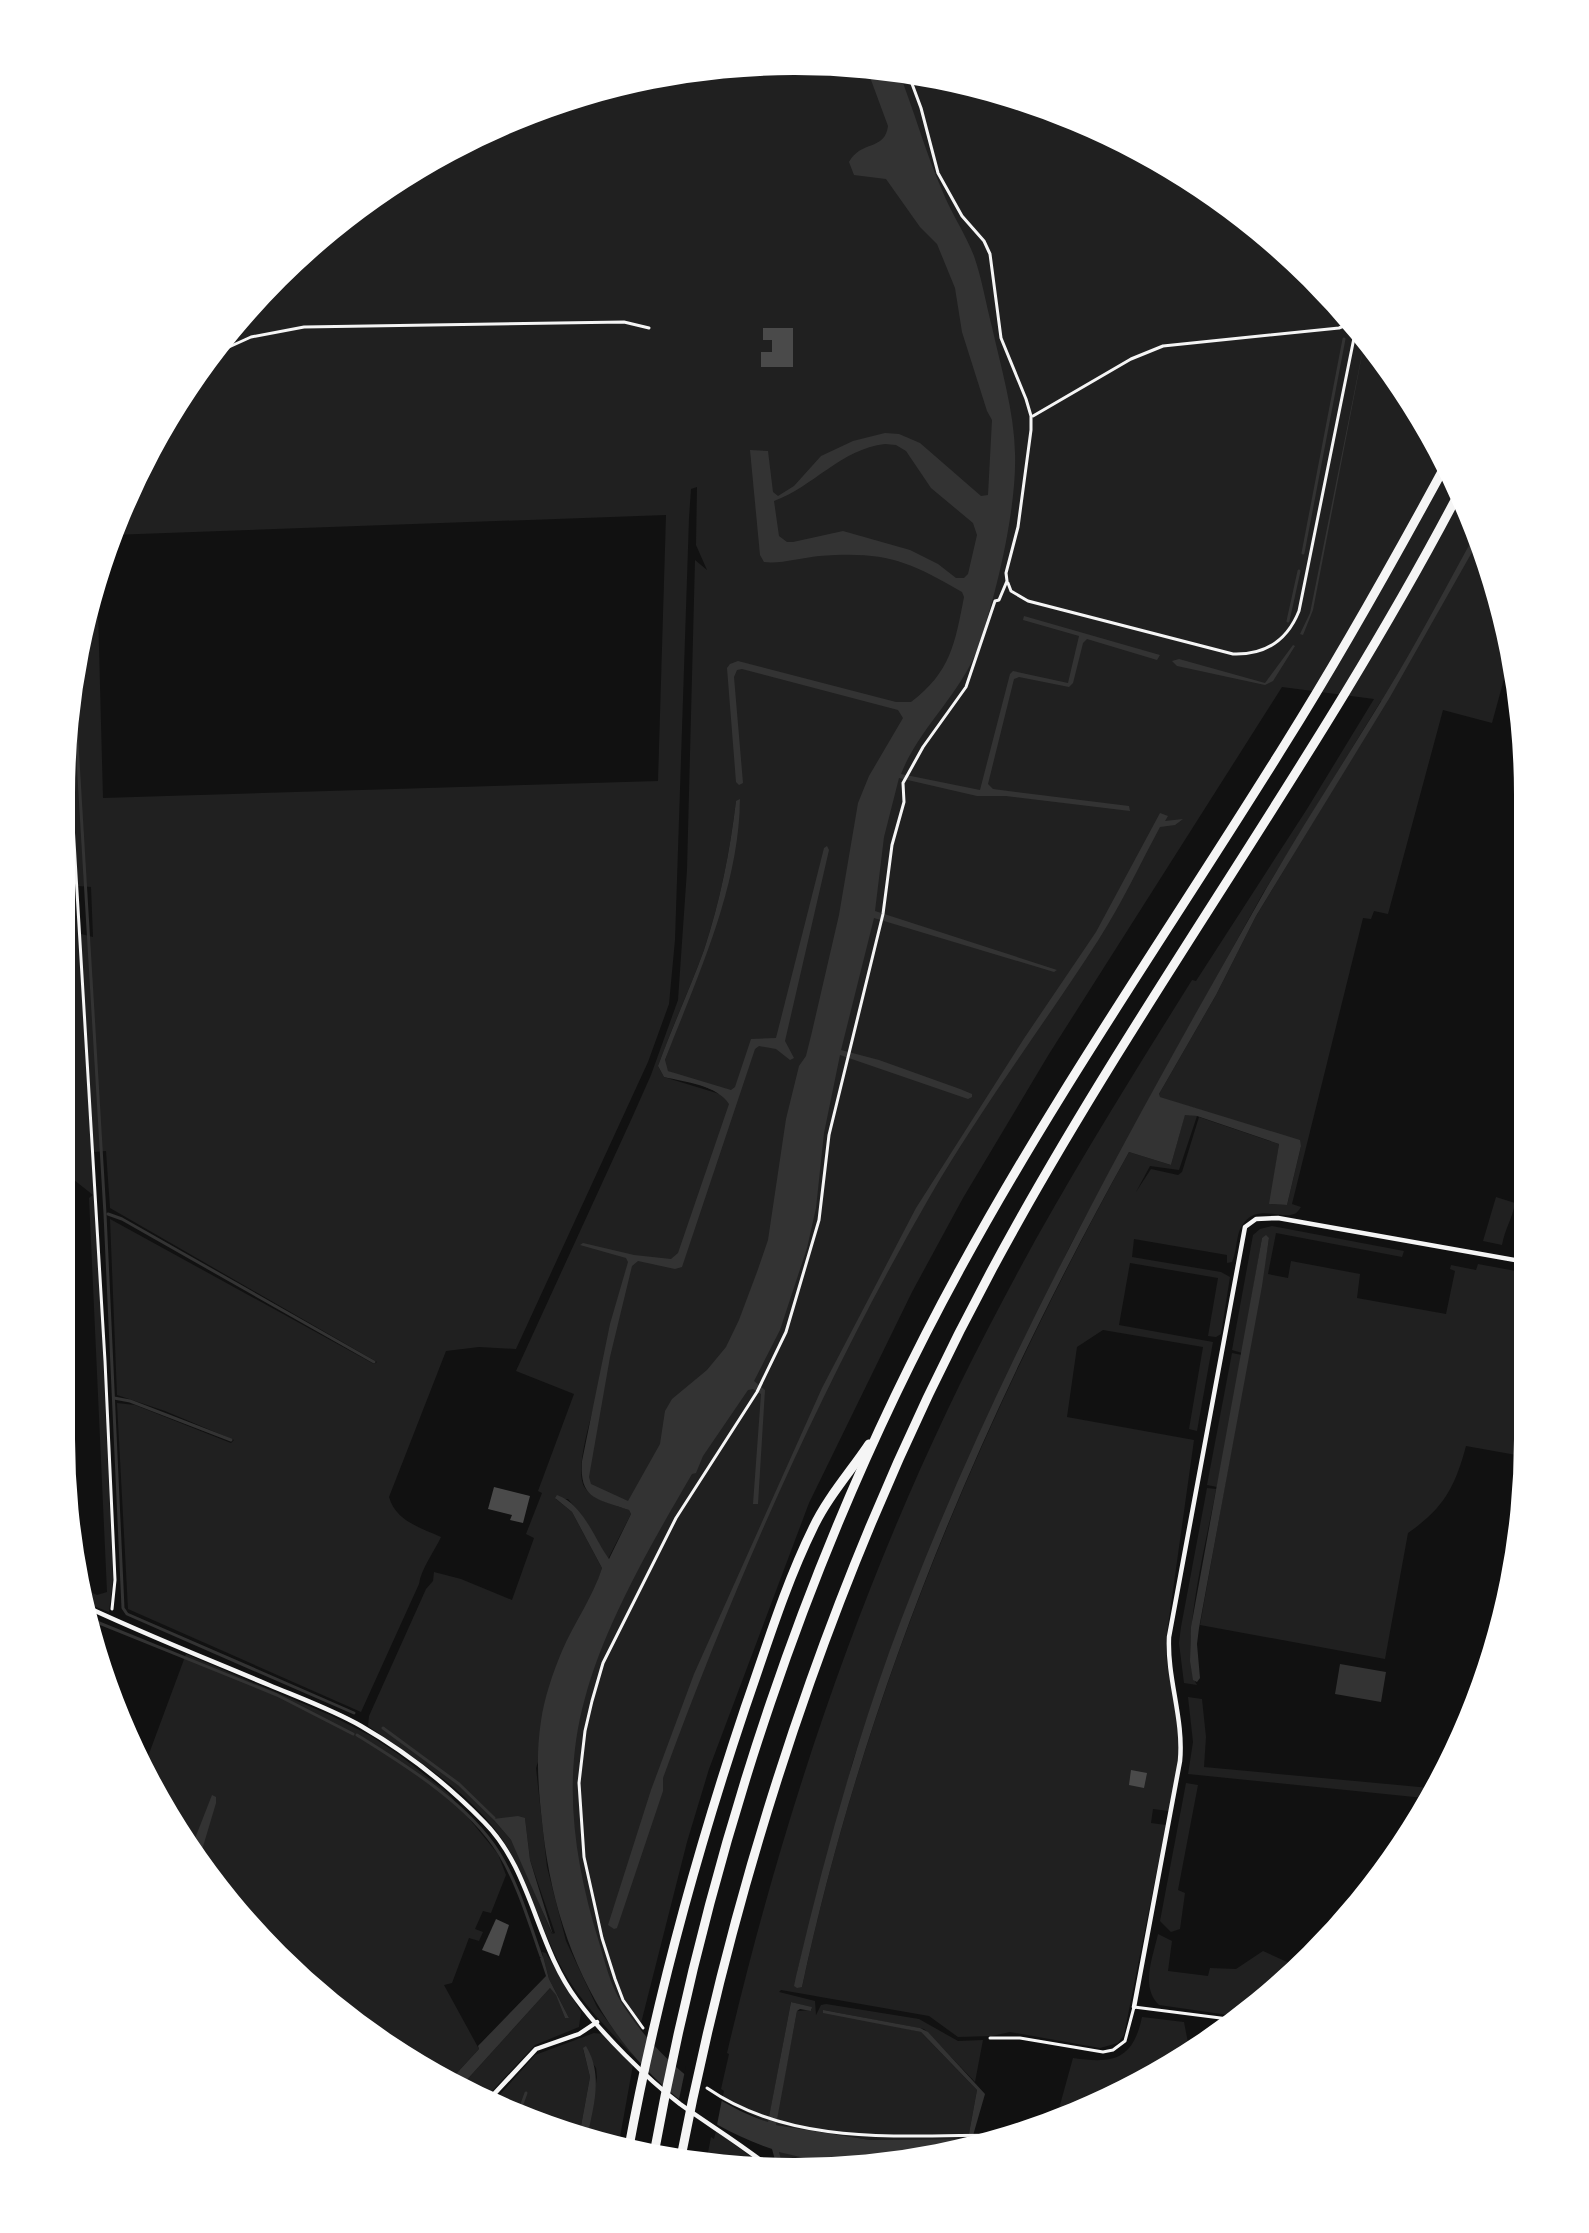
<svg xmlns="http://www.w3.org/2000/svg" width="1589" height="2233" font-family="'IBM Plex Sans',sans-serif">
<style>
.green{fill:#202020;fill-rule:evenodd}
.water{fill:#333;fill-rule:evenodd}
.pier{fill:#111}
.lines{fill:none;stroke-linecap:round;stroke-linejoin:round}
.stream{stroke:#333;stroke-width:3}
.building{fill:#4a4a4a}
.path{stroke:#f5f5f5;stroke-width:3}
.service{stroke:#f5f5f5;stroke-width:3}
.minor{stroke:#f5f5f5;stroke-width:4.5}
.motorway{stroke:#f5f5f5;stroke-width:9}
</style>
<rect width="100%" height="100%" fill="#111"/>
<g class="green">
<path d="M844,56l279,75 229,176 107,161 54,178 -21,77 -49,-13 -55,204 -14,-3 -3,8 -8,-1 -71,286 9,3c-2,3 -4,6 -7,7 -16,6 -42,-14 -55,18 -3,10 -3,21 -7,30l-5,1v-8l-93,-16 -2,18 89,15 9,5 -9,57 -5,3 -8,-1 10,-58 -88,-15 -11,62 94,17 -16,89 -8,-2 14,-82 -100,-17 -26,17 -10,70 127,23 -28,200c-1,30 9,56 13,85 3,29 -5,58 -10,86l-16,-2 -2,14 15,2 -42,210 -6,8 -18,5 -90,-16 -18,4 -34,1 -29,-21 -148,-26 -2,2 36,9 1,14 5,-10 5,-1 93,15 39,22 25,-1 -8,42 -51,-53 -101,-19 98,22 56,58 -9,49 -98,1 -95,-15 22,-114 15,-1 -1,-3 -20,-5 -23,121 -46,-23 2,-9 -3,-2 8,-35 -2,-1c61,-260 149,-515 275,-751 58,-111 124,-216 190,-322l4,1 111,-172 67,-110 -92,-12 -233,367 -86,144 -51,94 -103,211 -100,266 -22,73 -49,193 -36,-53 -35,-116 8,-188 76,-159 -66,-35 13,-93c-5,21 -25,81 -13,97 9,12 30,17 44,22l2,4 -23,45 -27,-45 -13,-15h-12l16,13 30,56 -66,200 11,99 19,74 31,66 38,51c-32,-34 -65,-66 -83,-110 -18,-39 -29,-81 -55,-116 -33,-44 -85,-75 -129,-106l1,-10 57,-127 7,-8 1,-9 27,7 51,21 22,-62 -8,-4 16,-41 -4,-2 36,-97 -58,-23 115,-251 20,-45 27,-75 9,-130 8,-310 12,10 -11,-25 1,-58 -6,2 -2,29 -14,422 -6,64 -21,58 -132,287 -37,-2 -33,4 -57,146c7,24 30,30 52,40 -7,15 -20,32 -22,47l-58,128 -233,-103 -11,-206 18,2 96,38 3,-3 -69,-29 -48,-16 -7,-176 264,145 3,-2 -267,-154 -4,-57 -12,1 -13,-218 12,3 -2,-50 -13,-1 -11,-182 1,-55 29,-77 6,226 555,-17 8,-266 -555,20 43,-111 153,-187 250,-144zM1381,701l5,1 -130,214 -40,79 -57,99v3l140,44 2,5 -14,59 -17,-1 9,-60 -80,-27 -17,55 -4,3 -27,-6 -15,23 14,-26 29,4 18,-54 -12,-2 -14,51 -42,-13c-145,263 -264,540 -327,835l-5,-15 56,-211 26,-79 38,-101 54,-128 99,-207 80,-149 112,-202zM736,801h4c-10,99 -44,170 -76,262l4,8 56,24h-1l-59,-18 -6,-11c14,-39 32,-77 46,-116 16,-48 26,-99 32,-149zM525,1818l5,42 25,73 -3,1 -32,-77 -9,-17 -18,-21z"/>
<path d="M67,747l35,584 11,247 -4,34 -34,-13 -2,-15 24,11 10,-3 -18,-394 4,-3 -34,-27z"/>
<path d="M1496,1197l19,6c-3,17 -10,25 -13,42l-19,-4z"/>
<path d="M1272,1226l132,25 -2,6 -126,-24 -8,41 20,4 3,-17 69,13 -3,24 89,16 9,-43 -5,-2 1,-4 25,5 2,-6 54,10 1,184 -67,-12c-11,41 -22,62 -58,87l-23,126 -185,-34 69,-386 -3,-3 -4,2 -20,115 -10,-3 21,-115 7,-6z"/>
<path d="M1232,1353l10,2 -25,132 -10,-2z"/>
<path d="M1207,1488l9,1c-7,43 -39,163 -19,196l-13,-2 -5,-40 2,-16z"/>
<path d="M186,1654l144,61 41,21 27,18 50,39 50,61 8,21 -15,38 -8,-2 -8,18 8,3 -4,9 -10,-3 -17,45 -8,2 35,64 -35,38 -137,-91 -129,-147 -35,-79z"/>
<path d="M1188,1697l14,2 4,38 -2,30 237,22 -7,10 -246,-25 5,-32z"/>
<path d="M1186,1783l12,2 -20,105 7,3 -5,36 -9,3 -11,-11z"/>
<path d="M1158,1934l14,7 -4,30 40,5 2,-8 26,1 27,-18 33,15 5,6 -19,24 -33,22 -90,-13c-19,-18 -6,-48 -1,-71z"/>
<path d="M542,1952l4,1 35,59 -2,15 -44,18 -57,61 -24,-12 96,-106 6,6 9,24h4l-20,-39z"/>
<path d="M1142,2017l42,5 6,31 9,-2 -48,32v-3l-6,1 -2,-10 -2,19 -20,13 -66,20 18,-65c40,6 60,2 69,-41z"/>
<path d="M594,2033l9,1 30,31 -15,83 -31,-9 10,-62 -1,-9 -13,-19 7,28 -11,60 -92,-28 48,-54z"/>
<path d="M716,2131l57,42h-69l7,-36 3,2z"/>
<path d="M778,2151l56,14 35,3 -2,5h-72l-14,-14z"/>
</g>
<g class="water">
<path d="M864,61l34,9c16,40 27,81 44,120 9,23 23,43 32,66 8,23 12,48 18,71 9,41 22,84 23,126 2,55 -19,144 -38,197 -18,46 -58,78 -76,124l79,16 30,-116 3,-3 55,12 11,-47 -56,-16 1,-4 136,39 -3,5 -70,-21 -4,4 -10,40 -4,4 -50,-10 -5,2 -26,105 5,5 136,17 1,5 -124,-15h-29l-78,-18 -15,59 -9,74 182,59 -3,2 -180,-54 -33,132 38,10 81,29 12,5v3l-4,2 -128,-44 -16,78 -8,75 -9,40 -27,82 -26,51 11,9 -7,114h-5l8,-110 -8,-5 -5,1 -45,66 -7,17 -4,1c-39,67 -87,149 -107,224 -23,82 -11,163 14,244 6,20 11,42 22,60 31,51 90,102 147,120l23,-120 21,5 -1,4 -11,-2 -3,2 -21,114 94,15 98,-1 9,-49 -56,-58 -98,-19v-3l97,18 8,4 57,62 -13,45h30l-99,30 -69,-4 -55,-13 2,7 14,14h-8l-12,-13 -3,-11c-141,-48 -213,-176 -229,-318 -4,-37 -8,-72 -2,-110 3,-22 12,-49 21,-70 12,-28 31,-54 40,-83l-30,-56 -17,-14 2,-3c26,9 37,43 52,64l22,-45 -2,-4c-32,-11 -50,-11 -47,-49l28,-137 18,-62 -2,-4 -46,-13 3,-2 51,12 37,4 7,-6 51,-149c-12,-19 -44,-22 -65,-27l-6,-11c14,-39 32,-77 46,-116 16,-48 26,-99 32,-149l4,-2c-1,90 -43,178 -75,261l3,11 63,19 4,-3 16,-48 25,-1 48,-190 3,-2 2,4 -44,191 9,17 -4,2 -14,-11 -17,-3 -4,3 -73,218 -7,2 -37,-8 -6,5 -22,91 -21,120 2,7 37,17 32,-57 5,-33 7,-12 35,-29 19,-23 13,-27 18,-48 11,-32 18,-121 13,-53 7,-10 5,-20 28,-121 19,-112 11,-27 34,-58 -5,-8 -156,-41 -5,1 -3,7 9,106 -4,2 -3,-3 -9,-114 3,-4 8,-3 158,41h15c40,-30 44,-59 53,-105l-2,-5c-55,-32 -78,-41 -143,-36 -18,2 -39,8 -55,6l-4,-7 -10,-105 18,1 5,41 5,4 16,-10 27,-30 32,-15 32,-8 14,1 21,9 61,53 7,-1 4,-75 -5,-9 -25,-79 -7,-44 -18,-44 -17,-17 -34,-48 -32,-4 -5,-13c12,-22 36,-11 39,-36zM885,444l11,1 10,6 25,37 42,35 4,12 -9,39 -4,4h-8l-18,-14 -28,-14 -67,-19 -50,11h-6l-8,-6 -5,-35c39,-14 67,-52 111,-57z"/>
<path d="M1367,329l-54,281 -10,25 -3,-1 10,-21z"/>
<path d="M1478,529l2,9 -90,159 -134,219 -40,79 -57,99 1,3 140,43 1,6 -14,59 -18,-1 10,-60 -82,-28 -12,-1 -14,50 -42,-13c-146,262 -264,541 -327,835l-5,1 -3,-2 3,-14c26,-109 55,-217 93,-322 96,-263 234,-511 372,-754 39,-68 82,-134 123,-201 33,-54 62,-110 93,-166z"/>
<path d="M1293,645l2,1 -22,35 -8,4 -88,-19 -5,-5 7,-2 86,24z"/>
<path d="M1160,813l8,3 -3,5 18,-2 -8,6 -15,2c-20,37 -38,76 -61,112 -56,87 -118,169 -170,259 -106,184 -193,381 -266,580v13l-46,137 -3,1 -6,-4 43,-135 43,-116 128,-286 94,-180 109,-171 71,-105z"/>
<path d="M1266,1235l3,3 -7,48 -63,342 -2,16 3,34 -3,4 -4,-2 -3,-19 1,-34 71,-389z"/>
<path d="M1340,1664l46,8 -5,30 -46,-8z"/>
<path d="M212,1795l4,2v6l-20,67 -9,-11z"/>
<path d="M518,1816l7,2 5,42 23,75 -42,-95 -18,-21z"/>
<path d="M543,1956l6,23 20,39h-4l-9,-23 -6,-7 -96,106 -10,-7 35,-38 -1,-3 68,-70 -6,-18z"/>
<path d="M586,2046c18,30 7,61 1,93l-8,-2 11,-60 -7,-29z"/>
</g>
<path class="pier" d="M686,2066l37,28 -7,36 -38,-26z"/>
<g class="lines">
<g class="stream">
<path d="M1350,313l1,-7"/>
<path d="M1303,553l41,-214"/>
<path d="M1288,621l11,-50"/>
<path d="M71,643l34,571 18,394 4,6 227,99"/>
<path d="M108,1214l14,5 252,143"/>
<path d="M114,1398l16,3 101,39"/>
<path d="M77,1614l200,81 76,39"/>
<path d="M383,1728l76,56 35,34"/>
<path d="M357,1735c48,30 112,69 142,118 19,31 30,69 42,103"/>
<path d="M517,2118l9,-25"/>
</g>
</g>
<g class="building">
<path d="M763,328h30v39h-32v-15h11v-12h-9z"/>
<path d="M494,1487l36,9 -7,27 -13,-3 2,-5 -24,-6z"/>
<path d="M1131,1770l16,3 -3,15 -15,-3z"/>
<path d="M496,1919l13,6 -10,31 -17,-6z"/>
</g>
<g class="lines">
<g class="path">
<path d="M209,356l42,-19 53,-10 320,-5 25,6"/>
<path d="M1033,416l98,-57 32,-13 176,-18 12,-5"/>
<path d="M1008,583l3,8 17,10 205,53c31,1 54,-13 66,-43l56,-278 -2,-11 5,-6"/>
<path d="M67,724l38,637 10,219 -3,29"/>
<path d="M643,2028l-20,-28 -8,-21 -13,-41 -18,-81 -5,-74 6,-52 7,-30 11,-38 73,-145 81,-126 29,-60 33,-112 10,-85 54,-221 9,-69 12,-43 -1,-19 20,-36 43,-60 29,-86 4,-1 8,-19 -1,-8 12,-46 13,-97v-14l-5,-17 -25,-61 -11,-84 -6,-13 -22,-25 -24,-43 -17,-65 -13,-35"/>
<path d="M707,2088c90,62 205,46 309,47"/>
</g>
<path class="service" d="M990,2038h30l83,14 10,-2 12,-9 9,-34 110,14"/>
<g class="minor">
<path d="M76,1602c63,30 129,56 193,83 31,13 64,25 92,41 45,26 87,59 123,96 48,48 52,124 93,178 25,34 69,78 103,104 32,23 66,43 97,69"/>
<path d="M1134,2007l46,-246c4,-42 -13,-82 -11,-124l76,-410 11,-8 22,-1 254,45"/>
<path d="M482,2107l54,-58 43,-15 18,-12"/>
</g>
<g class="motorway">
<path d="M628,2152c28,-152 68,-298 117,-444 21,-60 40,-123 68,-180 14,-30 38,-57 56,-84"/>
<path d="M653,2159c56,-308 155,-612 306,-888 99,-182 217,-351 326,-527 59,-94 113,-191 166,-289"/>
<path d="M679,2167c63,-328 174,-651 338,-943 141,-252 314,-484 447,-741"/>
</g>
</g>
<path d="M0 0H1589V2233H0ZM794 75H795A719 719 0 0 1 1514 794V1439A719 719 0 0 1 795 2158H794A719 719 0 0 1 75 1439V794A719 719 0 0 1 794 75Z" fill="#fff" fill-rule="evenodd"/>
</svg>
